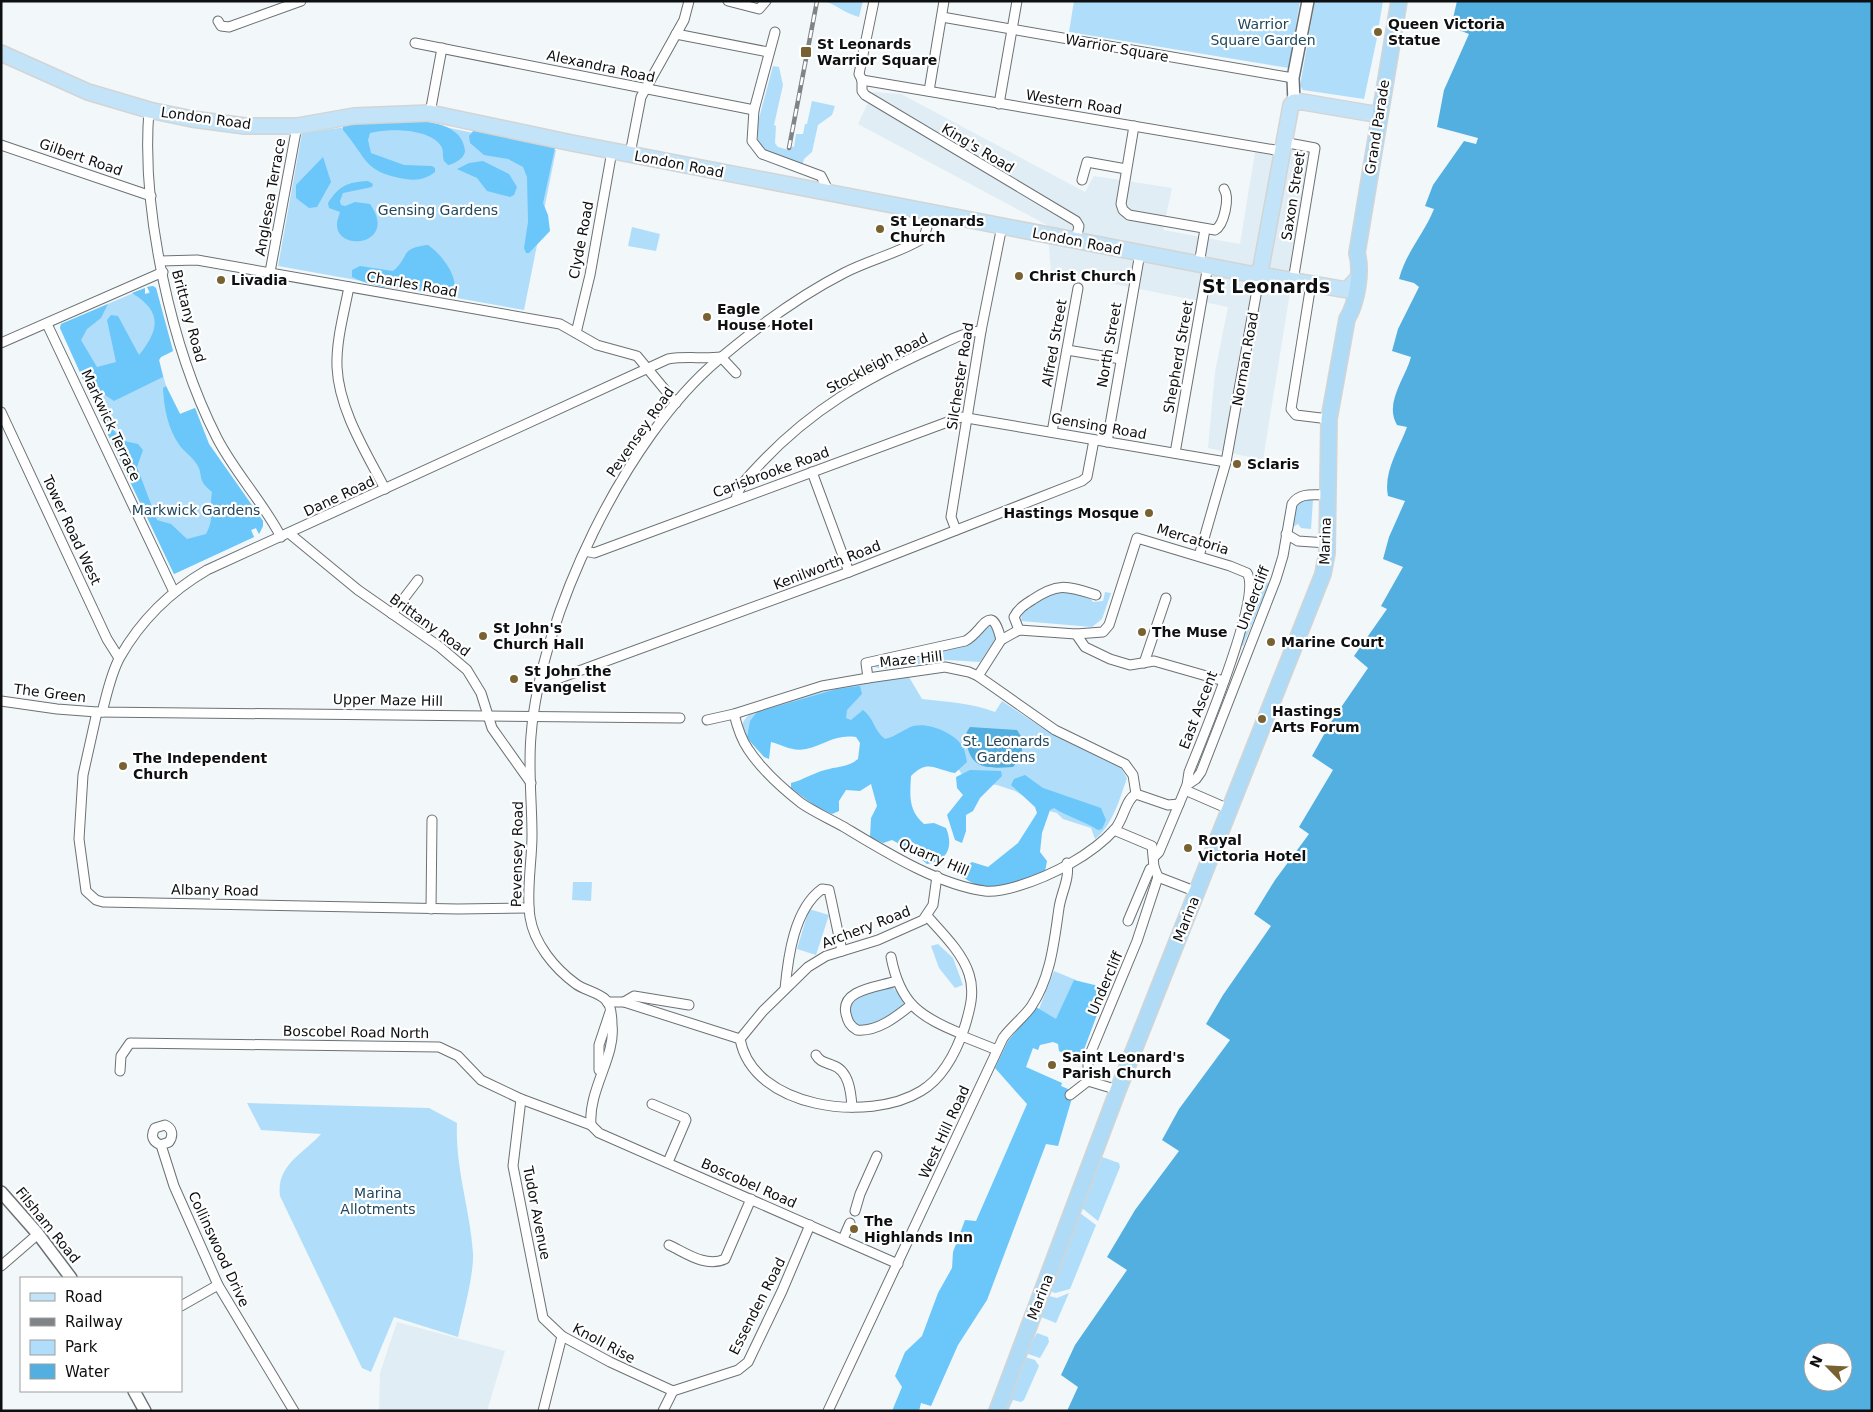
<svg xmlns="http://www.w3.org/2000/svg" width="1873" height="1412" font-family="'DejaVu Sans',sans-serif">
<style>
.built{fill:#e0edf4}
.green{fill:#b0defa}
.forest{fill:#6bc6f9}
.water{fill:#53afe0;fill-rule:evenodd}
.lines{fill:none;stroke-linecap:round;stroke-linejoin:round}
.minor-casing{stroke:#6c7174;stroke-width:11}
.tertiary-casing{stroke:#6c7174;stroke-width:14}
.primary-casing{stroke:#d3d4d4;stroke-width:18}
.trunk-casing{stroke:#d3d4d4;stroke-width:18}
.minor{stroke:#fff;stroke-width:9}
.tertiary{stroke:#fff;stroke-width:11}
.primary{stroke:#c3e4f8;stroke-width:15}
.trunk{stroke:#afdbf6;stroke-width:15}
.rail-casing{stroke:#818486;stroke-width:4.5}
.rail{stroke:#fff;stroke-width:2.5;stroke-dasharray:8;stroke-linecap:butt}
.poi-dot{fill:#786231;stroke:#fff;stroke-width:2}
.labels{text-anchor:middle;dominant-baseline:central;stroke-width:4.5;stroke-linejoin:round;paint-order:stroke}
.park-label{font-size:14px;fill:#21485e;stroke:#fff}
.poi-label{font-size:14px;font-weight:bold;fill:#0d0f10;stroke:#fff;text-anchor:start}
.street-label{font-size:14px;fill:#0d0f10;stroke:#fff}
.district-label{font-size:19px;font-weight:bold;fill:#0d0f10;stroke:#fff}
</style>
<rect width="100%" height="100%" fill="#f2f7fa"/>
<g class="built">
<path d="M873,92l28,2 184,98 9,-16 78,12 -9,42 77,14 15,-92 17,3 16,-10 25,5 -50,310 -55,-12 7,-76 13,-65 -177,-36 -4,-46 -189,-101z"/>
<path d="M397,1322l108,29 -18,60h-108l1,-38z"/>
</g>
<g class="green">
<path d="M824,1h39l-4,16c-13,-3 -22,-12 -35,-16z"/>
<path d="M1074,1h226l-11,67 -220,-36z"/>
<path d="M1315,1h68l-4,24 -5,1 -3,4 1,5 5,3 -13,61 -61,-9 -3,-4z"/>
<path d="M773,66l6,1 4,18 -9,40 2,1 -1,17 3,4 11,3 1,-4 4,1 2,-13h7l2,-10h2l5,-23 23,5 -3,9 -14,10 -6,27 -8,7 -2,7 -39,-16 -5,-6v-22z"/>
<path d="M354,126h86l116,24 -32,160 -246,-44 24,-133z"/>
<path d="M632,227l28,7 -4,17 -28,-5z"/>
<path d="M153,286l3,2 17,63 -12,6 -2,3 7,26 14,28 15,-6 14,36 54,77v5l-4,8 -3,-6 -5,2 3,7 -80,37 -59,-124 -55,-122 1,-4 84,-36v6l5,-2 -3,-5z"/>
<path d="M1304,500h9l-2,29 -10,-1 -3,-4 -7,4 5,-23z"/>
<path d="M1257,579l12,4 -26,63 -3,-1z"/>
<path d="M1066,589l21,5 6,8 10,-1 2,-9 6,1 -9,26 -10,8 -71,-6 1,-9 25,-17z"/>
<path d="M989,622l9,13 -18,27 -33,-2 -65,9 -11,-3 96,-23z"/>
<path d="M909,677l13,22c25,3 50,4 73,13l7,-11 39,26 80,41 6,10c-7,20 -14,47 -32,61l-4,-11 -28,-9 -6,-6 -8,-2 -34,-20 -18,-6 -31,-4 -10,-16 -38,-7 -49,-27 -108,5 -13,3c-4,-8 -9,-14 -2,-21 16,-20 134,-37 163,-41z"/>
<path d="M573,882h19l-1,19 -19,-1z"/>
<path d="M809,909l20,6 -13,40 -19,-6z"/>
<path d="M938,944l15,14 10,27 -8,3 -16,-20 -8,-22z"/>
<path d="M1054,971l22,9 -19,40 -20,-6z"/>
<path d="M891,986l12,11 1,9 -28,19 -14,3 -10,-5 -3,-18 8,-9z"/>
<path d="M247,1103l182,5 28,15c-2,45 13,86 16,130 1,22 -10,61 -15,84l-64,-20 -23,55 -9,-4 -82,-172c-4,-31 23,-42 41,-62l-60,-4z"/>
<path d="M1102,1157l17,6 1,4 -22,54 -16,-13z"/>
<path d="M1080,1213l16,12 -26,64 -15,4 -5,-2z"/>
<path d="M1069,1293l-13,30 -15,-6 8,-21 8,2z"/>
<path d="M1037,1333l11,4 1,5 -9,16 -15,-5z"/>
<path d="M1025,1357l10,3 4,6 -15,34 -3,2 -8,-2 -5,11h-5z"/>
</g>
<g class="forest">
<path d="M370,121c26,0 92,-8 95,30 0,7 -11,13 -17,14l-4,-4c-2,-6 0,-11 -3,-15 -11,-18 -53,-18 -71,-13l-2,7 3,13 33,12 28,1 3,2v4c-9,7 -18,9 -30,7 -42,-7 -37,-20 -62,-49v-4l4,-3z"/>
<path d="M474,130l79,16 2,2 -12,55 5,12 2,16 -21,22h-3l-2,-5 4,-26 -1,-45 -4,-10 -15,-8 -24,-4 -14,-12 -1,-7z"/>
<path d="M323,157l8,25 -14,25 -8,1 -13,-10v-13z"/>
<path d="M483,161l26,13 8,13 -3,8 -4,2 -23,-6 -10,-13 -20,-9 12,-6z"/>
<path d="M368,181l5,3 -1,3 -29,6 -3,8 1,4 4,1 10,-4 15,2c29,41 -34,49 -33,20 0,-4 2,-8 3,-12l-11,-4 -1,-5c11,-17 19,-21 40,-22z"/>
<path d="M428,245c13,9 31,31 26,48 -12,3 -22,-2 -34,-3 -25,-2 -46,-2 -68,-13v-7l8,-4 33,5c17,-14 6,-23 35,-26z"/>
<path d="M153,286l3,2 17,63 -12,6 -2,3 4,17 -49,24 -21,-14 26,53 19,4 5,6 -6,17 20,53 14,4 16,15 19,-5c9,-17 3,-24 6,-42 -17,-14 -7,-16 -16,-29 -4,-6 -11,-11 -16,-17 -12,-17 -16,-37 -17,-58l3,-2 14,28 15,-6 14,36 54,77v5l-4,8 -3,-6 -5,2 3,7 -80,37 -59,-124 -55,-122 1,-4 47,-20 -7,14 -14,11 -6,11 16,27 19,-5 -9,-42 4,-5 7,1 21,39c20,-25 24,-43 -7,-62l13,-5v6l5,-1 -3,-6z"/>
<path d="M860,686l2,8 -15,16 -1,8 5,2 12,-10c11,8 11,21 22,29 12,-3 19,-10 28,-13 16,-4 42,7 50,21 2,4 3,11 4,15l-12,11c-21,-4 -27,-14 -44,3 -1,20 -3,34 13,48l10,-1 12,5c8,19 1,33 -19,36l-18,-15 -17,-9 -9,3 -13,-6 1,-19 6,-12 -6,-22 -11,7 -14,-1 -7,11v10l-7,3 -17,-8 -24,-18v-5c12,-3 22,-10 34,-13 13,-4 22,-2 33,-11l2,-16 -4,-6c-22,-3 -31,8 -50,12 -14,3 -23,-4 -35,-7l-2,17 -5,-2 -17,-19 3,-17 7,-9 80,-23z"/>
<path d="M970,770l31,1 1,5 -22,22 -7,13 -7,4v16l-4,12 -7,-3 -8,-25 16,-20 -6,-7 -1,-11z"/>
<path d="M1025,775l18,13 58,20 5,12 -4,9 -4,1c-14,-9 -30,-13 -44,-22l-4,2 -8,23 -2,19 7,9 -2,11c-19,9 -45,20 -66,14 -6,-2 -13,-7 -18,-10l1,-7 10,-7 16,5 30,-24 19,-30 -2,-6 -24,-22 3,-6z"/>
<path d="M1074,980l33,8 -25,67 -11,1 -12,-5 -1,-7 -5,-2 -13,3 -2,5 -5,-2 -7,19 36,16 -1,3 7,3 4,9 -14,48 -12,-2 -59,156 -29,45 -27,61 -10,-3 -2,8h-27l10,-24 -7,-11 10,-24 17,-16 16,-43 14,-25 1,-16 12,-32 11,1 51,-117 -32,-36 13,-27 28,-34 20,12z"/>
</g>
<g class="water">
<path d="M1457,1h415v1410h-805l11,-24 -17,-12 14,-30 52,-75 -20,-13 28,-47 44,-59 -17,-11 17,-31 51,-69 -24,-16 17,-29 48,-69 -17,-12 21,-34 34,-46 -10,-7 34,-57 -21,-14 19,-34 37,-54 -14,-12 33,-47 -6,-3 22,-39 -20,-8 6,-22 16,-36 -17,-5c-5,-24 11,-47 19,-69l-10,-2c-13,-22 8,-46 14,-68l-19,-6 6,-22 21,-42 -5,-4 -15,-4c7,-27 25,-45 35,-70l-9,-3 8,-21 31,-44 12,3 2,-6 -41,-11 7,-37 25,-56 -18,-7zM1813,1352h30v30h-30z"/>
<path d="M970,727l47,3 5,8v19l-9,10c-22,1 -41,4 -46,-22 -2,-7 -2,-12 3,-18z"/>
</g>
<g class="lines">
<g class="minor-casing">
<g id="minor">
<path d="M728,1l31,8 7,-8"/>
<path d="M942,17l351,61"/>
<path d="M218,21l3,5 8,1 72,-26"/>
<path d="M775,32l-21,78 -2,31 10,13 59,22 5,10 -1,7"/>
<path d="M676,34l92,18"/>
<path d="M415,43l339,67"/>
<path d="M862,80l419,71"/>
<path d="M862,80v11l3,4 211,126 3,5 -3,14"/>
<path d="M862,80l-3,-6 15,-73"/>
<path d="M929,91l15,-90"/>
<path d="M999,104l18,-103"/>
<path d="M149,110c-8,100 22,238 68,328 18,35 46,64 64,99"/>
<path d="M430,113l12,-65"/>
<path d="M1134,126l-13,78 2,6 6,5 86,15c9,-5 15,-32 9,-41"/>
<path d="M1283,142l32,6 -22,133"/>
<path d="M1,145l150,51"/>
<path d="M630,154l11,-57 43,-77 5,-19"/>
<path d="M1082,180l5,-18 39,7"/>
<path d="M160,261l37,-1 363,64 37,21 40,11 39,47"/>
<path d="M1199,264l6,-35"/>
<path d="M270,272l27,-146"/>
<path d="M1311,284l-20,125 5,6 33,4"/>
<path d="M349,287c-5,26 -13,54 -12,80 2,43 29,85 48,122"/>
<path d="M47,324l127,268"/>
<path d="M576,333l14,-58 22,-124"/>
<path d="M1,343l162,-71"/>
<path d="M1067,350l54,9"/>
<path d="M1,412l106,227 12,19"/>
<path d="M1052,432l26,-144"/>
<path d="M1107,442l33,-189"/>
<path d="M1175,453l33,-188"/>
<path d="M812,472l37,100"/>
<path d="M736,500c2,-15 15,-26 25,-37 51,-54 104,-84 170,-114 16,-7 32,-17 50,-18"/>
<path d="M956,530l-5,-13 30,-186 21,-105"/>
<path d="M290,534l68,56 82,57 27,23 14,23 11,35 39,55"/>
<path d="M1286,534l12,7 29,2"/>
<path d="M585,551l9,2 367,-136 265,45"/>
<path d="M1199,556l27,-94 34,-189"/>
<path d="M392,614l26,-34"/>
<path d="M1019,630l-5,-13c4,-8 10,-12 18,-17 26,-18 35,-14 64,-5"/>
<path d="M1076,634l9,13 25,12 20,6 24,-4 70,20"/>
<path d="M1144,663l22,-65"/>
<path d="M978,676l23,-36 18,-10 57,4 27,-2 6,-7 28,-87 93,28 17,7c15,23 -46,169 -58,199l-2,13 -28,67 -4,4"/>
<path d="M868,678l-2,-15 99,-22c17,-7 26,-43 36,-1"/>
<path d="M538,686l311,-114 233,-91 5,-4 7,-37"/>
<path d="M1,701l56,8 40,3 583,6"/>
<path d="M97,712l-14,63 -4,64 7,52 10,9 7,2 355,7 71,-1"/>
<path d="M102,712c5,-18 9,-39 18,-55 21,-37 51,-66 87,-87l461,-211c18,-3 35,0 53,-2l15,16"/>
<path d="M734,714c3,12 7,25 14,35 13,20 34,39 53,54 13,9 29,16 43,24 40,24 94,58 141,64 10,1 23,-2 33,-5 33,-10 74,-31 97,-57 9,-10 10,-29 21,-35"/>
<path d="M707,720l27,-6 88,-28 46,-8 77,-11 24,5 9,4 77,54 70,34 8,11 3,19"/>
<path d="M1187,785l9,-6 5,-7 75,-193 7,-23 9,-52c8,-12 22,-9 34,-9"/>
<path d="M1185,790l46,20"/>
<path d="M1136,794l32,11 11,-1"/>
<path d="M1114,830l38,16 2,21 -4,2 -22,52"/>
<path d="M1158,877l39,15"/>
<path d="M431,909l1,-89"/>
<path d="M927,916c15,17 35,36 42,58 6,18 1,35 -4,52 -8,24 -22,52 -44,65 -52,32 -168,18 -181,-52l23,-28 45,-44 18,-11 52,-16 45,-20 10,-15 4,-29"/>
<path d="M891,957c9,47 29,60 71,77"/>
<path d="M896,981c-17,6 -56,8 -50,33 2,8 4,12 11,16 20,2 39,-13 54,-25"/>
<path d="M785,989c3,-32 9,-80 37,-100l7,1 2,9 11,52"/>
<path d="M607,1002h17l116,37"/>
<path d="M624,1002l10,-6 55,9"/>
<path d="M962,1036l35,14"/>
<path d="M816,1055c4,7 9,7 16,10 17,5 19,27 20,42"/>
<path d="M599,1070v-25l11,-33"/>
<path d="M120,1071l1,-15 9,-13 309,4 19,9 23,24 40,19 70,26 8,8 299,131"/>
<path d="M1088,1081v-22l49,-118 21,-64 -4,-10"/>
<path d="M1070,1095l18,-14 30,9"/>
<path d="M521,1099l-8,67 30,152 19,18 48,26 63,29"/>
<path d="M652,1104l33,14 1,2 -18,42"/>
<path d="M591,1125c-3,-35 25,-69 21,-100 0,-8 -1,-21 -7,-26 -8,-7 -21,-9 -29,-15 -22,-16 -42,-41 -46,-67 -4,-26 2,-55 2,-82 0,-33 -4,-66 -1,-99 9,-119 95,-299 187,-376 39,-33 81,-64 126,-87 25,-13 52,-19 76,-33l5,-6 6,-21"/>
<path d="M161,1145l8,-3c5,-7 3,-14 -4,-17l-10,3c-5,8 -2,14 6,17l13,41 44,99 76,126"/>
<path d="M855,1211l5,-17 17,-38"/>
<path d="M843,1239l7,-16"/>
<path d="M669,1245c17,8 37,23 56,14l26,-60"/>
<path d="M1,1266l37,-32"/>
<path d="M181,1306l37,-21"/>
<path d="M543,1411l19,-75"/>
<path d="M663,1411l10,-20 65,-21 10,-8 34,-71 28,-66"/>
<path d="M828,1411l175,-373c8,-11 20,-20 28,-31 20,-30 23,-65 28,-99 2,-15 11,-29 8,-45"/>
</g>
</g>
<g class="tertiary-casing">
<g id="tertiary">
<path d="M1294,102l-1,-24 15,-77"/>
<path d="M1,1192l37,42 33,44"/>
<path d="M134,1391l11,20"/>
</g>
</g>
<g class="primary-casing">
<g id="primary">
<path d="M1,53l87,39 61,18 43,9 53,7h52l57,-10 76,-3 142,30 678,131 10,-1 6,3 81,14 11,-12"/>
<path d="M1260,273l31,-168 3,-3h9l77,13"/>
</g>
</g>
<g class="trunk-casing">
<path id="trunk" d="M997,1411l121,-321 205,-516 4,-21 2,-134 18,-100c10,-16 15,-48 10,-66l42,-252"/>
</g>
<use href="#minor" class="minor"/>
<use href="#tertiary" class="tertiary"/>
<use href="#primary" class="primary"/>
<use href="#trunk" class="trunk"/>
<g class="rail-casing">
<path id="rail" d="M789,148l28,-147"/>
</g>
<use href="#rail" class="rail"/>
</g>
<g class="poi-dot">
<circle cx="1378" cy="32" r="5"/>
<rect x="800" y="46" width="12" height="12" rx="2.5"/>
<circle cx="880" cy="229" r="5"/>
<circle cx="1019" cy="276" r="5"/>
<circle cx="221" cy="280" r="5"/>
<circle cx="707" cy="317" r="5"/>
<circle cx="1237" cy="464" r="5"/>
<circle cx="1149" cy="513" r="5"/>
<circle cx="1142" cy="632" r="5"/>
<circle cx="483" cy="636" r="5"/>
<circle cx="1271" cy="642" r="5"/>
<circle cx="514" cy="679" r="5"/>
<circle cx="1262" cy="719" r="5"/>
<circle cx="123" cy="766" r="5"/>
<circle cx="1188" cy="848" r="5"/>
<circle cx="1052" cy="1065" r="5"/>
<circle cx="854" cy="1229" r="5"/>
</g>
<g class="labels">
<g class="park-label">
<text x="1263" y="24">Warrior<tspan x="1263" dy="16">Square Garden</tspan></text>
<text x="438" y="210">Gensing Gardens</text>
<text x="196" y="510">Markwick Gardens</text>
<text x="1006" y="741">St. Leonards<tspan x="1006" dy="16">Gardens</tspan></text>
<text x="378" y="1193">Marina<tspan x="378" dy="16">Allotments</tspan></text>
</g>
<g class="poi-label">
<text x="1388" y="24">Queen Victoria<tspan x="1388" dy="16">Statue</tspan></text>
<text x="817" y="44">St Leonards<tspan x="817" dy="16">Warrior Square</tspan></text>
<text x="890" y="221">St Leonards<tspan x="890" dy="16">Church</tspan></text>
<text x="1029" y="276">Christ Church</text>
<text x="231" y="280">Livadia</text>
<text x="717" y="309">Eagle<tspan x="717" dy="16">House Hotel</tspan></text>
<text x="1247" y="464">Sclaris</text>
<text x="1139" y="513" text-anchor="end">Hastings Mosque</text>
<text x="493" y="628">St John's<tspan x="493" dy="16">Church Hall</tspan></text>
<text x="1152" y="632">The Muse</text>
<text x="1281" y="642">Marine Court</text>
<text x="524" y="671">St John the<tspan x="524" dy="16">Evangelist</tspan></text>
<text x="1272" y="711">Hastings<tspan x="1272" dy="16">Arts Forum</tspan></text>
<text x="133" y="758">The Independent<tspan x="133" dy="16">Church</tspan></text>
<text x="1198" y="840">Royal<tspan x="1198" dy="16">Victoria Hotel</tspan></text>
<text x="1062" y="1057">Saint Leonard's<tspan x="1062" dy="16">Parish Church</tspan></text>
<text x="864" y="1221">The<tspan x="864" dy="16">Highlands Inn</tspan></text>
</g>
<g class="street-label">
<text transform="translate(1117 48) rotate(10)">Warrior Square</text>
<text transform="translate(601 66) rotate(12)">Alexandra Road</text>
<text transform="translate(1074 102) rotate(9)">Western Road</text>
<text transform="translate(206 118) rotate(8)">London Road</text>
<text transform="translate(1377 127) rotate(-81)">Grand Parade</text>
<text transform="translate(978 148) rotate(31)">King's Road</text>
<text transform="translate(81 157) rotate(19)">Gilbert Road</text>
<text transform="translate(679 164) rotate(11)">London Road</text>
<text transform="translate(1293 196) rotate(-81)">Saxon Street</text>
<text transform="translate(270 197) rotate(-80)">Anglesea Terrace</text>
<text transform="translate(581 240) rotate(-79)">Clyde Road</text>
<text transform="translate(1077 241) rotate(11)">London Road</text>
<text transform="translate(412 284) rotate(10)">Charles Road</text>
<text transform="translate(189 316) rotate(75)">Brittany Road</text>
<text transform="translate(1054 343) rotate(-80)">Alfred Street</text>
<text transform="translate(1109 345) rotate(-80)">North Street</text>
<text transform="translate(1178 357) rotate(-80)">Shepherd Street</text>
<text transform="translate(1245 359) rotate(-80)">Norman Road</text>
<text transform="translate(877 363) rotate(-28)">Stockleigh Road</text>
<text transform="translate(960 376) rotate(-81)">Silchester Road</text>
<text transform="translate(111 425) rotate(65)">Markwick Terrace</text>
<text transform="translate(1099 426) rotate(10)">Gensing Road</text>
<text transform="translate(640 432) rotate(-55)">Pevensey Road</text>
<text transform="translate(771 472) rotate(-20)">Carisbrooke Road</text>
<text transform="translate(339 496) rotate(-25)">Dane Road</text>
<text transform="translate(72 530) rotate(65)">Tower Road West</text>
<text transform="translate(1193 539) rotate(17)">Mercatoria</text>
<text transform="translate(1325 541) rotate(-88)">Marina</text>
<text transform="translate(827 565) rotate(-21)">Kenilworth Road</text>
<text transform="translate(1253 598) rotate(-69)">Undercliff</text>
<text transform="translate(430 625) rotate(36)">Brittany Road</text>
<text transform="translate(911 659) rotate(-6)">Maze Hill</text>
<text transform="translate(50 693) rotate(7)">The Green</text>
<text transform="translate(388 700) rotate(1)">Upper Maze Hill</text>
<text transform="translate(1198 710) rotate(-69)">East Ascent</text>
<text transform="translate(517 854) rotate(-89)">Pevensey Road</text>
<text transform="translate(934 857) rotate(23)">Quarry Hill</text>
<text transform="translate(215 890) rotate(1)">Albany Road</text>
<text transform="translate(1186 919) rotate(-68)">Marina</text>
<text transform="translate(866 927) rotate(-21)">Archery Road</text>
<text transform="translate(1105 983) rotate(-67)">Undercliff</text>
<text transform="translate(356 1032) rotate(1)">Boscobel Road North</text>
<text transform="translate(944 1132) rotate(-65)">West Hill Road</text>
<text transform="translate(749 1183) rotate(24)">Boscobel Road</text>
<text transform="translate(537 1213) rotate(79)">Tudor Avenue</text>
<text transform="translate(48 1225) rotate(51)">Filsham Road</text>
<text transform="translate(219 1249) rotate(65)">Collinswood Drive</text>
<text transform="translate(1040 1297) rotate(-69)">Marina</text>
<text transform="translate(757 1306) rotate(-63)">Essenden Road</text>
<text transform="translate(604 1343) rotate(28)">Knoll Rise</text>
</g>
<g class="district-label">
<text x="1266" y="286">St Leonards</text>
</g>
</g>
<rect width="1873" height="1412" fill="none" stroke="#0d0f10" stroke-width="5"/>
<rect x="20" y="1277" width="162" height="115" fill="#ffffff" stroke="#9e9f9f"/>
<rect x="30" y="1293" width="25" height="8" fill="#c3e4f8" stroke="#9e9f9f"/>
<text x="65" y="1302" font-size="15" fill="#0d0f10">Road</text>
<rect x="30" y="1318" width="25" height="8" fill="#818486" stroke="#9e9f9f"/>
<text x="65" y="1327" font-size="15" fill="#0d0f10">Railway</text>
<rect x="30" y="1340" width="25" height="15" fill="#b0defa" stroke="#9e9f9f"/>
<text x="65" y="1352" font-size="15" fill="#0d0f10">Park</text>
<rect x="30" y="1364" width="25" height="15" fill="#53afe0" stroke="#9e9f9f"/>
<text x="65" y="1377" font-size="15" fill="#0d0f10">Water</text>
<g transform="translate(1828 1367) rotate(294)"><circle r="24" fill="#ffffff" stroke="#9e9f9f"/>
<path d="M0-4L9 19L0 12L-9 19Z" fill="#786231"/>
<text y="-8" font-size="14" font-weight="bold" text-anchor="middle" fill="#0d0f10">N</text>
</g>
</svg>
